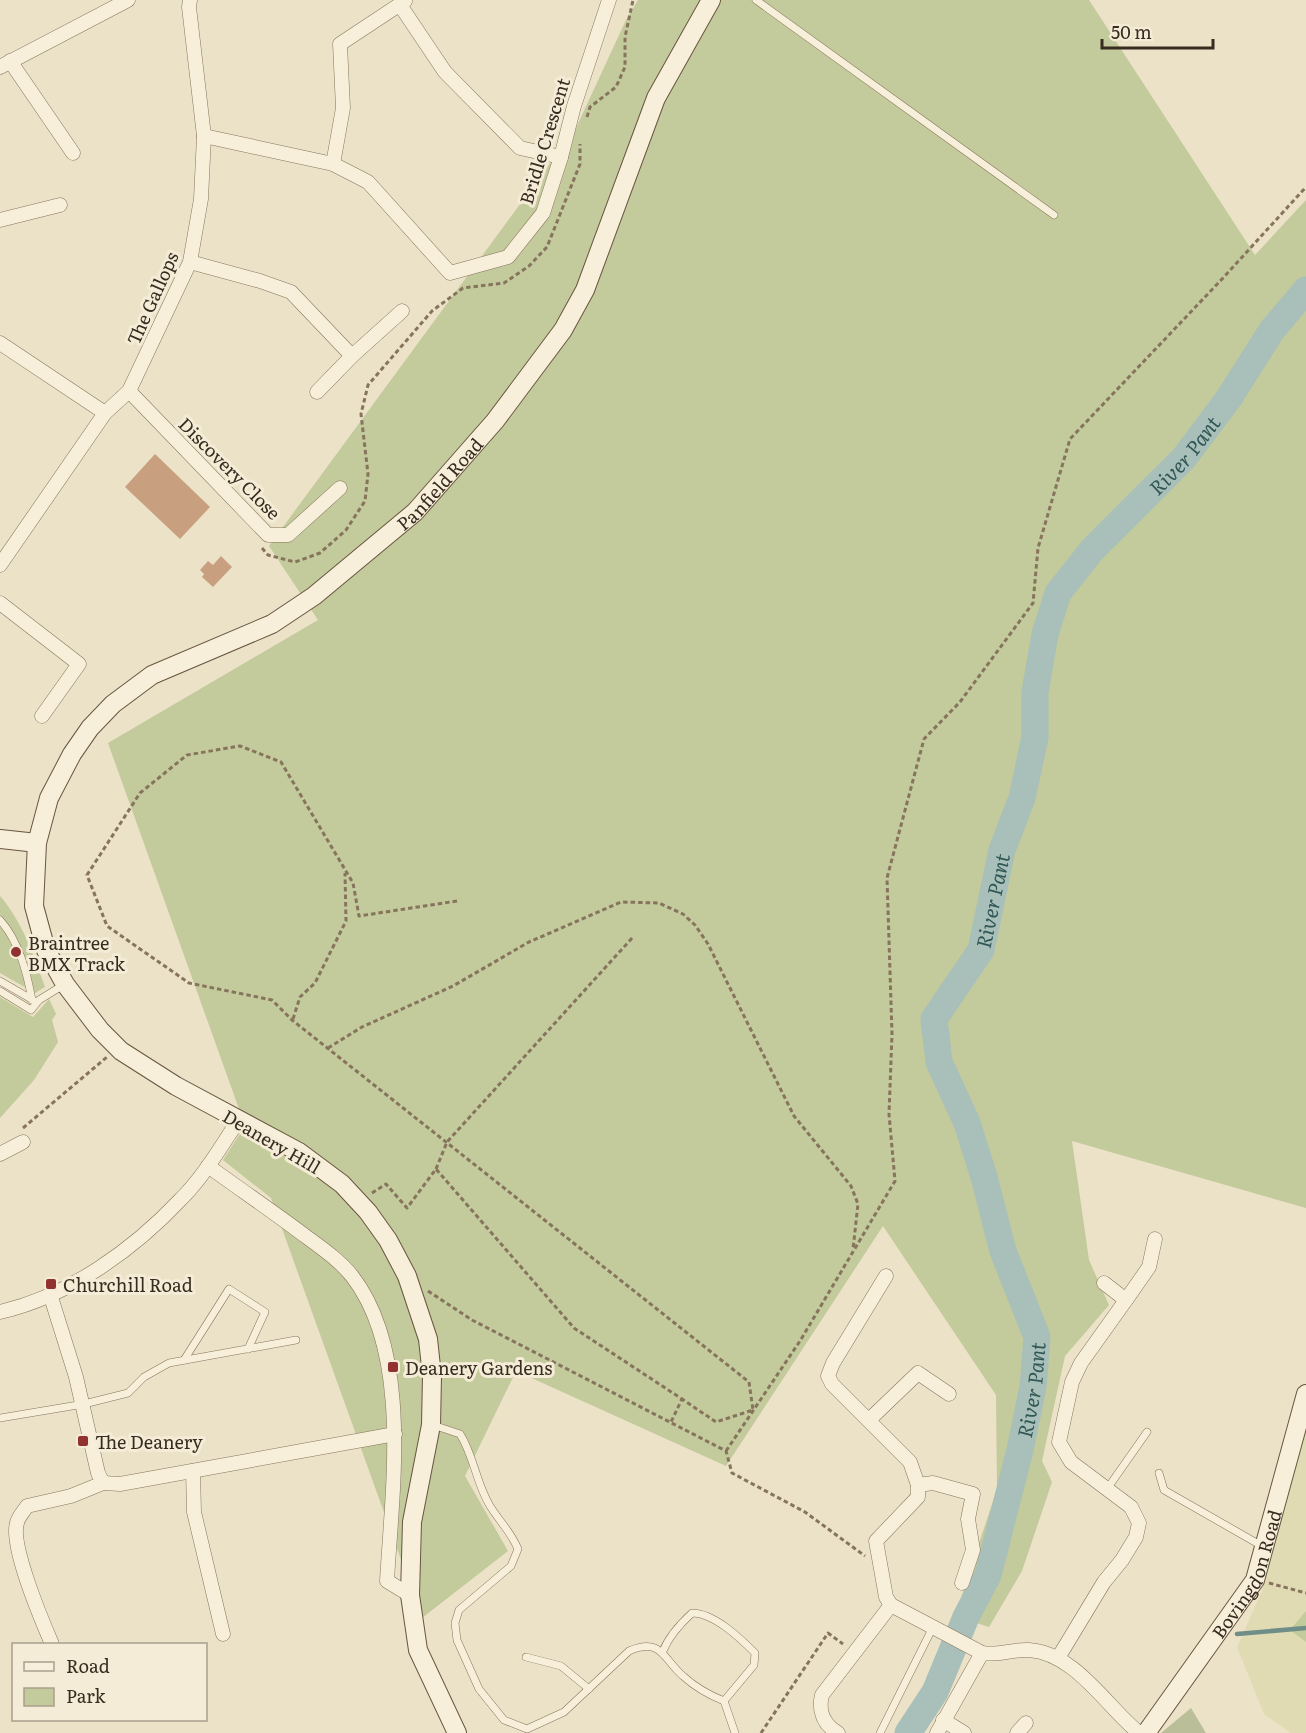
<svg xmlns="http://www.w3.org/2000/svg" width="1306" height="1733" font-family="Literata,serif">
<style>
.farmland{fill:#e1dbb4}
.green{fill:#c3ca9b}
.cemetery{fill:#babf99}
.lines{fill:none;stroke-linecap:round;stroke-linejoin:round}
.stream{stroke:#6f8e87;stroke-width:4.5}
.river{stroke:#a8c0b9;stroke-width:27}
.building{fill:#c89f7f}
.lane-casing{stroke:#86745d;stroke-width:8}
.street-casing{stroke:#86745d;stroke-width:15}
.secondary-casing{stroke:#685540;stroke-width:20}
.path{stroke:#86745d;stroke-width:3;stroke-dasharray:4.5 3;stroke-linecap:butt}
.lane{stroke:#f7efda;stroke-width:7}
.street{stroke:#f7efda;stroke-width:14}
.secondary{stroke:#f7efda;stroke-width:18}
.poi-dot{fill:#923230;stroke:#f4ecd6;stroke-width:2}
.labels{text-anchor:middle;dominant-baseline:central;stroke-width:6;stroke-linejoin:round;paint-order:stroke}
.street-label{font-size:18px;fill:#382c20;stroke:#f4ecd6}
.poi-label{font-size:18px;fill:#382c20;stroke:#f4ecd6;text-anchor:start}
.water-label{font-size:20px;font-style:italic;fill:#305655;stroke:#f4ecd6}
</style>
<rect width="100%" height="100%" fill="#ece2c7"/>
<path class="farmland" d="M1306,1426v307h-15l-27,-19 -27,-67 25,-56z"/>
<g class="green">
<path d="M638,0h451l166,255 51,-55v1008l-234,-67 17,119 20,45 -44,51 -23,105 10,21 -30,89 -33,56 -34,-11 42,-127 -1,-94 -113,-169 -157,240 -210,-95 -51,105 43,75 -86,67 -151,-420 -48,-38 18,-28 7,2 -140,-391 210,-123 -49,-74 307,-418 50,-108z"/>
<path d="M0,896c23,27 33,58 45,91l-10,6 -35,-20z"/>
<path d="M0,997l33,20 16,-18 7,15 -4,6 6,22 -24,38 -34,38z"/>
<path d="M1306,1611v31l-16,-12z"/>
</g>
<path class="cemetery" d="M1191,1708l15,25h-45z"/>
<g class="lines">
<path class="stream" d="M1237,1634l69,-6"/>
<path class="river" id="s1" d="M908,1733l27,-41 31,-75 22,-42 32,-125 13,-63 4,-50 -34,-86 -19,-74 -17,-54 -28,-61 -5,-43 47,-69 21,-100 20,-52 13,-61v-45l10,-58 13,-41 34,-43 92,-92 45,-60 43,-68 34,-40"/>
</g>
<g class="building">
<path d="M155,454l55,53 -30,32 -55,-52z"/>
<path d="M221,556l11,11 -19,20 -11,-10 2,-3 -4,-4 8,-9 5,4z"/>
</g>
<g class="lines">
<g class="lane-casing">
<g id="lane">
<path d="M756,0l298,215"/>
<path d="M0,920c19,21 27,53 32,80"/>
<path d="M0,981l33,19"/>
<path d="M0,991l31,19 8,-10 26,-16"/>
<path d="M184,1360l45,-71 36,23 -17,37"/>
<path d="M0,1418l84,-14 44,-11 16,-16 25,-14 127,-23"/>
<path d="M433,1425l27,9c14,22 16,49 30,72 10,16 21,26 28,43l-7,17 -52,44 -4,13 2,17 22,49 25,31 23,9 37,-17 65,-61c33,-14 34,8 54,25 12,11 26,19 41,25l30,-36 1,-12c-15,-15 -41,-40 -63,-40 -12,11 -23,23 -29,38"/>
<path d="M1159,1473l5,17 98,56"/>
<path d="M1107,1489l40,-57"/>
<path d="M526,1657l35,9 28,23"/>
<path d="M724,1701l11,32"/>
<path d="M880,1733l52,-104"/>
</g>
</g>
<g class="street-casing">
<g id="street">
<path d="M400,5l45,67 75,76 41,9"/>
<path d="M10,61l63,92"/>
<path d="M0,67l128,-67"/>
<path d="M204,136l129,28 35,18 82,91 58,-16 35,-44 18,-56 13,-51 35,-106"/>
<path d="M333,164l10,-56 -3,-64 65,-43"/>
<path d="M0,220l60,-15"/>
<path d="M190,262l70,19 31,11 61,64"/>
<path d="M0,343l105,70"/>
<path d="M129,391l139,144h20l52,-47"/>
<path d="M317,392l35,-36 50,-45"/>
<path d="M0,565l105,-152 24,-22 61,-129 11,-63 3,-63 -15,-129 1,-7"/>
<path d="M0,603l79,61 -37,52"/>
<path d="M0,1154l23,-12"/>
<path d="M208,1166c33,24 67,47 100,72 15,11 32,23 44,38 60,77 40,214 35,305l23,14"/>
<path d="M886,1276l-53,87 -5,13 4,8 78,78 8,23v12l-42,44 10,56 5,8 91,48c17,3 30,-4 47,-3 46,3 77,56 110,83"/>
<path d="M50,1294l26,83 22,96 5,10"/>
<path d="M1126,1300l23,-33 6,-28"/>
<path d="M0,1312c69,-16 133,-62 181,-113 23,-23 39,-51 57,-78"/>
<path d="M870,1419l48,-46 31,21"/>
<path d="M193,1471l1,41 29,122"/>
<path d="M918,1485l15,-2 40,11 -5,25 5,31 -11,33"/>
<path d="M52,1644c-10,-23 -42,-99 -35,-121 1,-6 7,-12 10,-17l44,-10 32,-13 17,1 275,-50"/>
<path d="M1058,1658l46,-76 18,-22 14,-23 3,-14 -8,-16 -60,-45 -12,-20 13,-60 9,-19 45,-63 -22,-17"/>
<path d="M943,1720l21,13"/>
<path d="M838,1733c-14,-8 -20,-22 -16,-38l69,-90"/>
<path d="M937,1733l45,-80"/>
<path d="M1017,1733l9,-10"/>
</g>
</g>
<g class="secondary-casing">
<g id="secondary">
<path d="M0,839l37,4"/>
<path id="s2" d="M457,1733l-39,-83 -8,-55 2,-73 19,-97 1,-49 -4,-37 -21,-63 -19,-36 -20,-28 -26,-28 -43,-32 -123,-66 -55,-35 -21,-21 -35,-46 -19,-34 -12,-44 3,-63 12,-45 23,-44 18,-26 23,-24 39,-29 120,-51 42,-28 101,-84 80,-91 68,-91 22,-40 71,-192 55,-98"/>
<path id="s3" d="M1146,1733l109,-153 51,-186"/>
</g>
</g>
<g class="path">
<path d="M587,117l3,-10 26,-20 9,-20v-30l8,-37"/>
<path d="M262,548l6,7 27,7 25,-9 26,-23 19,-29 3,-27 -7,-60 7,-29 64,-74 31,-23 41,-5 25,-17 18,-19 33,-83v-20"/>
<path d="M457,901l-98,15 -6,-33 -72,-121 -41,-16 -53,9 -47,38 -53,82 20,51 82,57 83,17 20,20 457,362 4,28 -37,12 -34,-23"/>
<path d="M293,1019l7,-22 15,-14 31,-62 -1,-48"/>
<path d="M328,1048l34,-21 91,-41 76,-44 92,-40 38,1 24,11 12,11 13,19 86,172 57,70 7,18 -5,45"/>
<path d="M23,1128l84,-71"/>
<path d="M436,1169l11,-27 186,-205"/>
<path d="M372,1193l14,-9 21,24 29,-39 138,159 108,71 -11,23"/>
<path d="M428,1291l44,29 254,131 6,22 73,39 60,44"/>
<path d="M726,1451l74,-110 95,-160 -6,-67 3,-80 -5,-156 37,-139 36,-37 73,-99 5,-55 32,-109 153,-161 83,-91"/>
<path d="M1269,1583l37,10"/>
<path d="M761,1733l67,-100 15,11"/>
</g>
<use href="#lane" class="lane"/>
<use href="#street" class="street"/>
<use href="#secondary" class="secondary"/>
</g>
<g class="poi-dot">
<circle cx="16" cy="952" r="6"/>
<rect x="45" y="1278" width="12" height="12" rx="3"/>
<rect x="387" y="1361" width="12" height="12" rx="3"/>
<rect x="77" y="1435" width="12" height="12" rx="3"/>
</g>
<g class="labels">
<g class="street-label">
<text transform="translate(544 141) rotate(-73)">Bridle Crescent</text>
<text transform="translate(152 298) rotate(-66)">The Gallops</text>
<text transform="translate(230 468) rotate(45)">Discovery Close</text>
<text stroke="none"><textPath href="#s2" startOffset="1638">Panfield Road</textPath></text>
<text transform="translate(272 1141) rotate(30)">Deanery Hill</text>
<text stroke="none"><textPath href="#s3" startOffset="190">Bovingdon Road</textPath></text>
</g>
<g class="poi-label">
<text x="28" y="942">Braintree<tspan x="28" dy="21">BMX Track</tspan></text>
<text x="63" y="1284">Churchill Road</text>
<text x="405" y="1367">Deanery Gardens</text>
<text x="95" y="1441">The Deanery</text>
</g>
<g class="water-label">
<text stroke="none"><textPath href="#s1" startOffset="1395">River Pant</textPath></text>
<text stroke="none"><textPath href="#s1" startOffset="891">River Pant</textPath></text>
<text stroke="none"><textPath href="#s1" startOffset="368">River Pant</textPath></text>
</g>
</g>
<rect x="12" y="1643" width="195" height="78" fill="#f4ecd6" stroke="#a99f8d" stroke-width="1.5"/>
<rect x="24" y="1662" width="30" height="9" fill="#f7efda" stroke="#a99f8d" stroke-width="1.5"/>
<text x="66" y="1673" font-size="18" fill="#382c20">Road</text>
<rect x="24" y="1688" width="30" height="18" fill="#c3ca9b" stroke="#a99f8d" stroke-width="1.5"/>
<text x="66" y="1703" font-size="18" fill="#382c20">Park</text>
<path d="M1102 39v9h111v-9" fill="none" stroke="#382c20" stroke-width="3"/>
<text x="1111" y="39" font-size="18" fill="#382c20" stroke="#f4ecd6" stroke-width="4.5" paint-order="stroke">50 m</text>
</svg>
